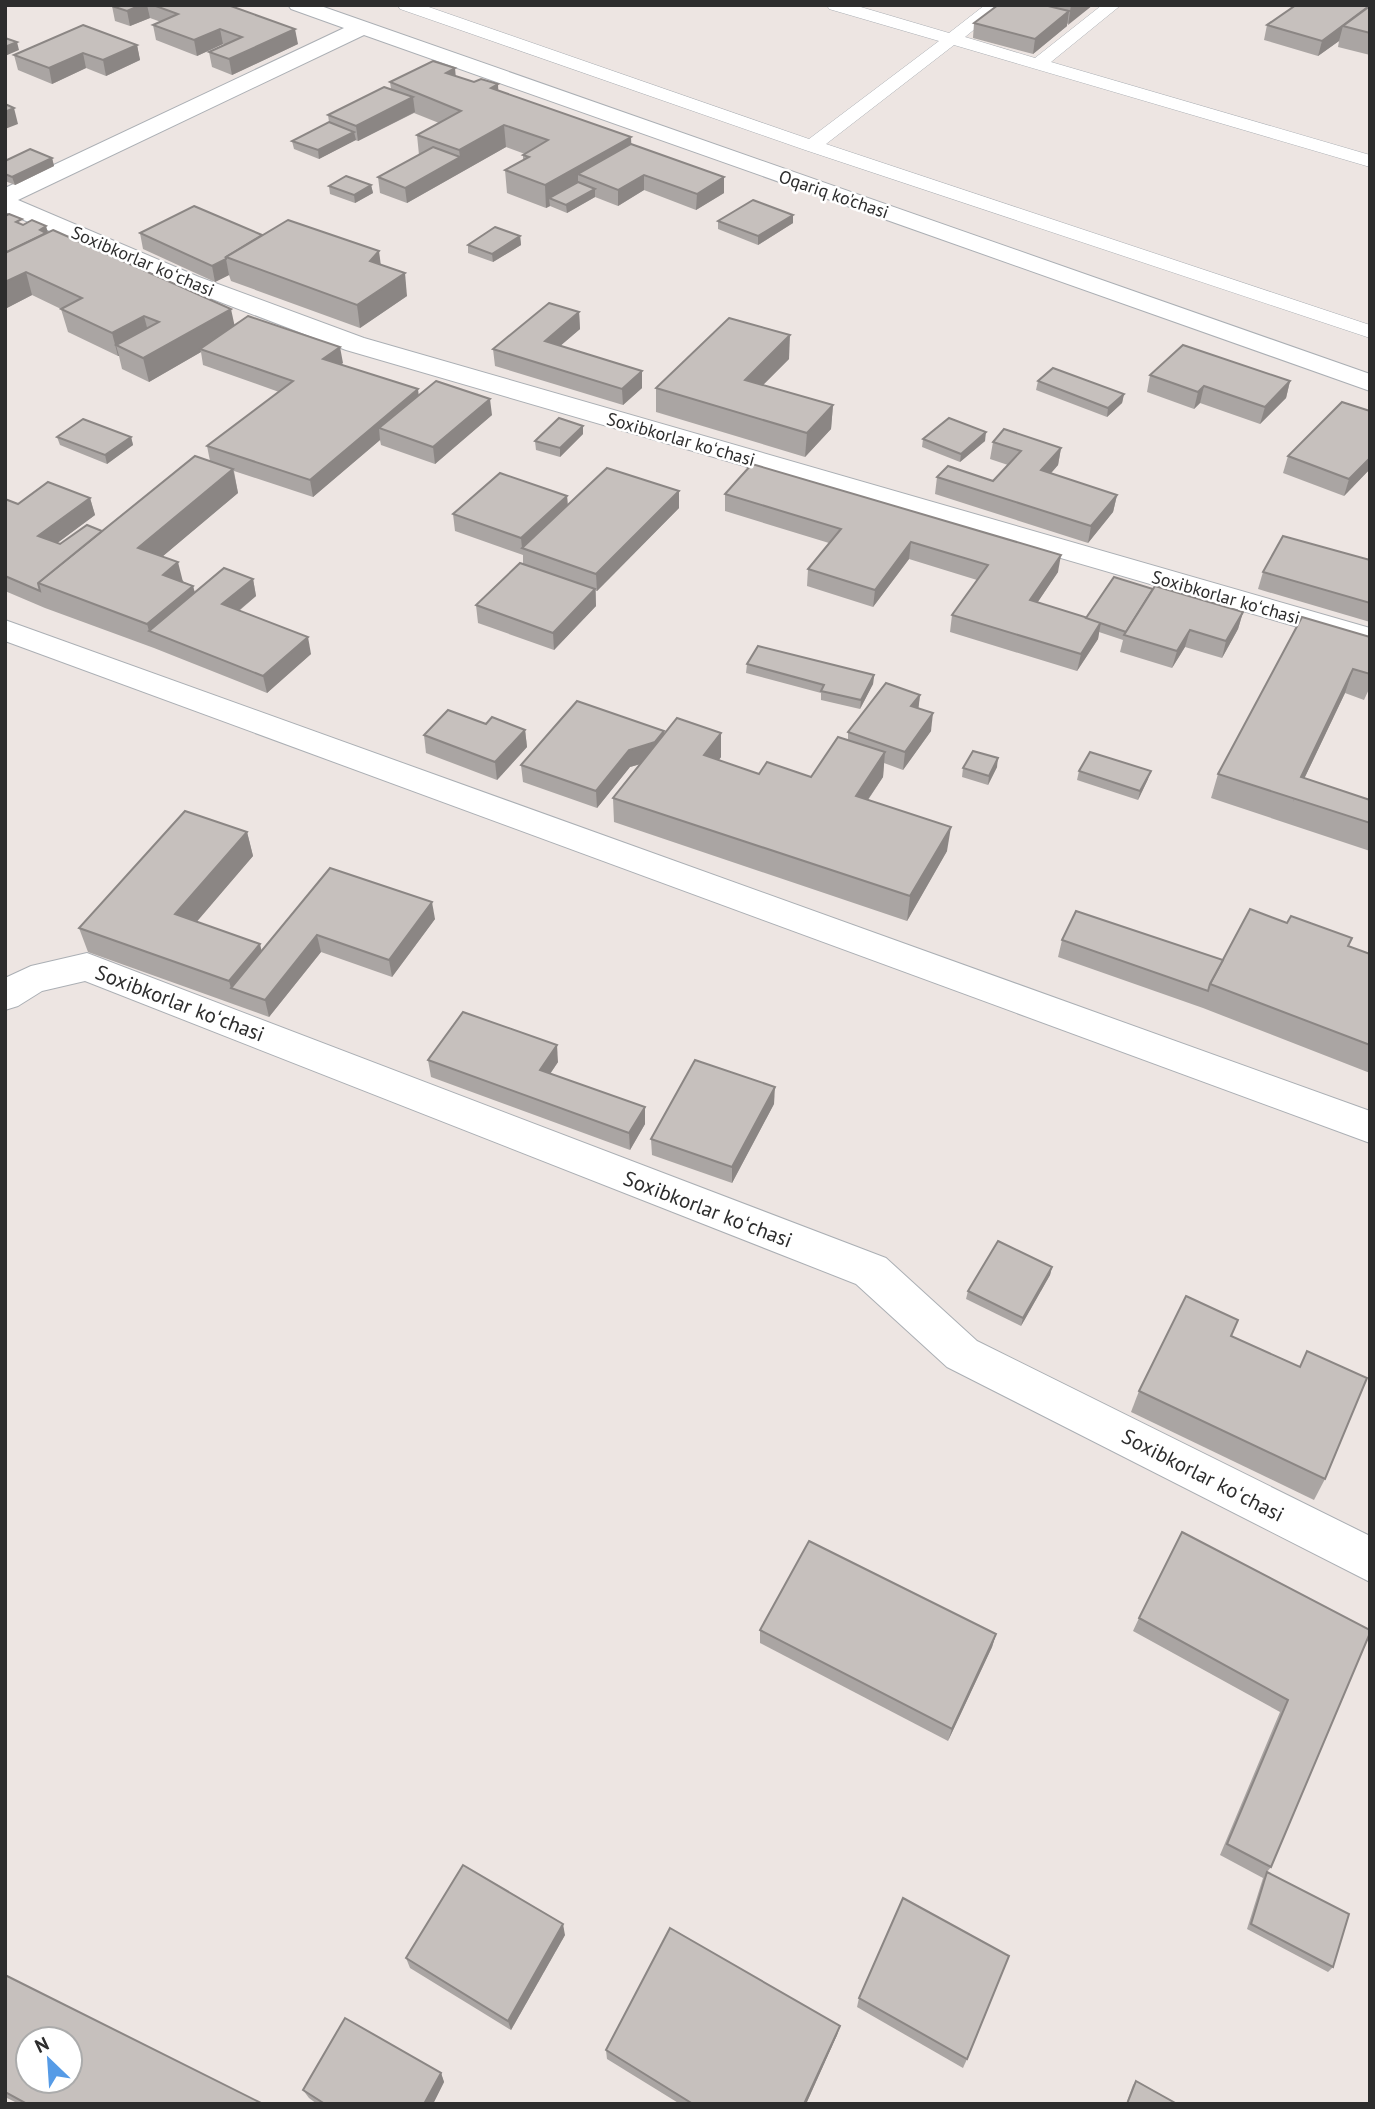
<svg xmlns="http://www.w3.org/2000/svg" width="1375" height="2109" font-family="'PT Sans',sans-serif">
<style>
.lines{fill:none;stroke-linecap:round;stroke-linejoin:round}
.service-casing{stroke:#abafb4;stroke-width:1}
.minor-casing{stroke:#abafb4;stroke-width:2}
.service{fill:#fff;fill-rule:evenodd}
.minor{fill:#fff;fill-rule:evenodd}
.wall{fill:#aaa5a3}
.shaded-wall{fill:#8b8684}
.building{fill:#c6c0bd;stroke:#8b8684;stroke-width:2;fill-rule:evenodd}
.labels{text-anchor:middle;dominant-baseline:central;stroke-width:5;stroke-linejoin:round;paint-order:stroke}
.far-street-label{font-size:18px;fill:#2d2d2d;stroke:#fff}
.street-label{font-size:21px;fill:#2d2d2d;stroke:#fff}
</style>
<rect width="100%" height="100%" fill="#ede5e2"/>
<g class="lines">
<g class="service-casing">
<path id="service" d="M398,5h25l386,134 130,-98 -110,-32 -2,-4h27l95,28 36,-28h19l-39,32 70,21 67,-53h19l-70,57 319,93v12l-416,-122 -128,99 544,181v13l-565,-188 -405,-141z"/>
</g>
<g class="minor-casing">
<g id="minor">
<path d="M288,5h30l1052,369v17l-1006,-356 -346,165 181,77 165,61 1006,290v20l-1024,-298 -165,-63 -176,-75v-24l339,-160 -53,-19z"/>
<path d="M5,620l1365,491v32l-1365,-502z"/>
<path d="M87,953l799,305 91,83 393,195v46l-423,-215 -91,-83 -771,-303 -43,10 -24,15 -13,4v-32l26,-12z"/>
</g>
</g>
<use href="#service" class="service"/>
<use href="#minor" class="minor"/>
</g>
<g class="wall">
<path d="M113,5h115l70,39 -66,31 -20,-8 -3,-15 16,-7 -2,-1 -26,12 -41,-16 -3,-15 8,-3 -11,-4 -20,8 -15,-5 -3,-15z"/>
<path d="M998,5h95l-26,19v2l-34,28 -60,-16 1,-15z"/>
<path d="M1284,5l86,1v49l-32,-8 1,-6 -21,15 -54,-16 3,-15 26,-17z"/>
<path d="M137,45l3,15 -34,16 -20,-8 -34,16 -34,-14 -4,-15z"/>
<path d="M456,76l175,61v7l93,49 -28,17 -52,-20 -26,16 -23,-9 -28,16 -17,-7 -4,2 -39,-15 -2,-23 18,-10v-5l2,-1 -19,-7 -99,56 -27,-10 -2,-16 41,-22 -2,-20 22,-12 -25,-10 -56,28 -3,-1 -36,19 -25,-10 -2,-8 37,-19 -1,-7 63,-26 -1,-7z"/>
<path d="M52,158l2,8 -39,19 -10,-4v-20z"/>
<path d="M371,185l2,8 -18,10 -25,-9 -1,-8z"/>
<path d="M793,215v8l-35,22 -40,-16v-8z"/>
<path d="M24,225l24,7 186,93 109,38 -2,1 78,31 73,20 -57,49 -54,-19 -1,-5 -67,57 -79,-26 4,22 -75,63 21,26 9,4 2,7 58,-14 3,17 -17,15 72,43 -44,39 -113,-45 -109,-40 -40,-17v-92l13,5 72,-6 5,17 -38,28 3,1 42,-13 108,-70 -3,-15 72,-54 -76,-27 -2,-13 -52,30 -27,-13 -3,-13h-1l-50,-24 -7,-23 -29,-14 -27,14z"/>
<path d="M140,233l122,2 118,29 27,32 -47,32 -129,-47 -2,-6 -14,7 -72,-33z"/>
<path d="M520,236l1,9 -28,17 -25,-9v-8z"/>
<path d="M579,312l1,17 -20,17 82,25v17l-19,17 -128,-39 -2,-17z"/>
<path d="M789,359l-26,26 70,20 -2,24 -26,28 -149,-45v-24z"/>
<path d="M1150,375l140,6 -4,17 -26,26 -60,-21 -6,6 -47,-17z"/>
<path d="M1038,381l86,13 -2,9 -15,14 -71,-27z"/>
<path d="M583,434l-23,23 -24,-7 -1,-9z"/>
<path d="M57,437h74l2,8 -26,19 -47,-19z"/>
<path d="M923,439l62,2 -25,21 -38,-15z"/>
<path d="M993,442l68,6 -3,17 -7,8 66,22 -4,17 -25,31 -153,-49 2,-17 56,4 15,-16 -18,-6z"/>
<path d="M1288,456l82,13 -26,27 -61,-23z"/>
<path d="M725,494l333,78 -21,31 49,15 67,-29 90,23 -5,17 -16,29 -37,-11 -13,21 -52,-16 3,-12 -24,-8 -1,7 -21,32 -127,-39 2,-17 25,-35 -68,-21 -36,48 -66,-21 1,-17 21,-26 -104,-32z"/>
<path d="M567,496l1,9 111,3 -82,83h-1v15l-42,44 -76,-27 -2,-18 47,-41v-9l-68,-24 -2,-17z"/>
<path d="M1370,560v62l-112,-33 5,-17z"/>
<path d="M1370,637v50l-6,13 -19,-7 -41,86 66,21v51l-159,-53 7,-24z"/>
<path d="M747,664l127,11 -1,9 -13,25 -39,-9v-7l-75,-20z"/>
<path d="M920,695l-2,14 13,22 -28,39 -19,-7 -1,14 -15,23 79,51 -40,70 -293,-99 -1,-24 27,-34 -10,3 -33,41 -74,-26 -2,-17 143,-31 57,-1v24l-2,3 40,14 52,3 37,-37v-8z"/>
<path d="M486,724l39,6 2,17 -30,33 -71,-27 -2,-18z"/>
<path d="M997,767l-9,18 -26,-8 1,-9z"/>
<path d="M1079,771l69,8 -10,21 -61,-20z"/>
<path d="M247,832l6,24 -57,66 66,29 68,-83 105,51 -43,58 -71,-25 -52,65 -181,-65 -9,-24z"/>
<path d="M1062,940l161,20 126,-14 21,8v119l-167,-65 -145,-51z"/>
<path d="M428,1060l130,2 -8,12 95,33v17l-15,26 -199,-73z"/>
<path d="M774,1104l-42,79 -80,-28 -1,-16z"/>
<path d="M1052,1267l-2,8 -29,51 -55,-27 2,-8z"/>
<path d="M1232,1336l68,31 25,112 -11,21 -183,-88 8,-21z"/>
<path d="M1139,1618l231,12 -99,237 -4,5 66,95 -5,5 -81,-43 16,-51 -43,-23 60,-143 -147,-81z"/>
<path d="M760,1630l236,4 -4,13 -44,94 -188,-98z"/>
<path d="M565,1935l-54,95 -101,-62 -4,-10z"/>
<path d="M5,1975l258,129h-244l-14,-7z"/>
<path d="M859,1998l108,61 -4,9 -106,-61z"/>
<path d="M840,2026l-3,9 -31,69h-126l-73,-45 -1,-9z"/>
<path d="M441,2073l3,9 -11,22h-116l-8,-6 -6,-8z"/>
<path d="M1136,2081l41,23h-51l7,-19z"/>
</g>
<g class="shaded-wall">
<path d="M141,5h6l3,13 -20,8 -3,-15z"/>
<path d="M1071,5h22l-25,20z"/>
<path d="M1370,7l-27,19 -4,15 -21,15 4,-15z"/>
<path d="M1069,11l-2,15 -34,28 2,-15z"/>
<path d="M220,29l3,15 -26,12 -3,-16z"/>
<path d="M295,29l3,15 -66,31 -3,-16z"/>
<path d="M17,42l2,8 -14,6v-9z"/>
<path d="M137,45l3,15 -34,16 -3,-16z"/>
<path d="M83,53l3,15 -34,16 -3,-16z"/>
<path d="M455,68l2,22 -11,-17z"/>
<path d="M498,84l1,22 -8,-18z"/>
<path d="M413,97l2,15 -57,29 -2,-15z"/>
<path d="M14,108l4,16 -13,5v-17z"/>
<path d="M504,125l2,22 -99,56 -2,-15 55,-31 -1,-7z"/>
<path d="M354,132l2,8 -37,19 -1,-9z"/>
<path d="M631,137l1,23 -54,14v16l-29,8 1,8 -4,2 -1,-23z"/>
<path d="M52,158l2,8 -39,19 -3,-8z"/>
<path d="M644,175v15l-26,16v-16z"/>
<path d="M724,177v16l-28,17 1,-16z"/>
<path d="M371,185l2,8 -18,10 -1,-8z"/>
<path d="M595,189v8l-28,16 -1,-8z"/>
<path d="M793,215v8l-35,22v-9z"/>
<path d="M46,226l4,13 -10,-9z"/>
<path d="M520,236l1,9 -28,17 -1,-8z"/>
<path d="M379,251l3,23 -12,-13z"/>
<path d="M226,259l3,16 -14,7 -3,-16z"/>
<path d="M26,272l6,23 -27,14v-27z"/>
<path d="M405,273l2,23 -47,32 -3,-23z"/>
<path d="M231,309l5,23 -36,17 1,3 -52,30 -6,-24z"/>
<path d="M579,312l1,17 -34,29 -1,-17z"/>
<path d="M144,316l6,23 -34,6 3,11h-1l-6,-23z"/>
<path d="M790,335l-1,24 -44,44v-23z"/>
<path d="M340,347l3,16 -18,12 -2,-16z"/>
<path d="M642,371v17l-19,17 -1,-16z"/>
<path d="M1290,381l-4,17 -26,26 5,-17z"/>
<path d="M1204,386l-4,17 -6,6 4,-17z"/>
<path d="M418,389l2,17 -41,22 1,12 -67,57 -3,-17z"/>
<path d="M1124,394l-2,9 -15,14 1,-9z"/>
<path d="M490,399l2,16 -57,49 -2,-17z"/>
<path d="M833,405l-2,24 -26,28 2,-24z"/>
<path d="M583,426v8l-23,23v-9z"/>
<path d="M986,432l-1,9 -25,21 1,-8z"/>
<path d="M131,437l2,8 -26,19 -2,-9z"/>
<path d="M1061,448l-3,17 -19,22 2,-17z"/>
<path d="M1370,458v11l-26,27 5,-17z"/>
<path d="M233,469l5,24 -94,79 -6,-24z"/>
<path d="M679,491v17l-82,83 -1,-17z"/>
<path d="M1117,495l-4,17 -25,31 3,-17z"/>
<path d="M567,496l1,17 -46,35 -1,-10z"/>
<path d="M90,498l5,17 -51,38 -6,-17z"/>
<path d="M911,542l-2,17 -36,48 2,-17z"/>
<path d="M1061,555l-3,17 -31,46 3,-18z"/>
<path d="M178,562l6,24 -21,-11z"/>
<path d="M253,579l3,17 -30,25 -4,-17z"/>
<path d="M193,586l6,24 -50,21 -2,-7z"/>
<path d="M595,589l1,17 -42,44 -1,-17z"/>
<path d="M1243,612l-5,17 -16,29 4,-17z"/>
<path d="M1101,622l-3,17 -21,32 4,-17z"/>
<path d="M1190,630l-5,17 -13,21 5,-17z"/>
<path d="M308,637l3,17 -44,39 -4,-17z"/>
<path d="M1353,669l-8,24 -52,109 8,-25z"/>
<path d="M874,675l-1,9 -13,25 1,-9z"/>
<path d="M920,695l-2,17 -7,-6z"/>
<path d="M933,713l-2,18 -28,39 2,-18z"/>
<path d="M525,730l2,17 -30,33 -2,-18z"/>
<path d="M664,731v17l-9,12 -25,7 -33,41 -1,-17 33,-41z"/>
<path d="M721,733v24l-17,22v-24z"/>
<path d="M885,752l-2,25 -29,43 2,-24z"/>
<path d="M998,758l-1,9 -9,18 1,-9z"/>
<path d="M1151,771l-3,8 -10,21 2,-9z"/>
<path d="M951,827l-4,24 -40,70 3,-25z"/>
<path d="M247,832l6,24 -71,83 -7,-25z"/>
<path d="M432,902l3,17 -43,58 -3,-17z"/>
<path d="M317,935l4,17 -52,65 -4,-17z"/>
<path d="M260,944l6,25 -35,19 -2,-7z"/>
<path d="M557,1045l1,17 -17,25 -1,-17z"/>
<path d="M775,1087l-1,17 -42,79v-16z"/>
<path d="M645,1107v17l-15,26 -1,-17z"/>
<path d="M1052,1267l-2,8 -29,51 2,-8z"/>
<path d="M996,1634l-4,13 -44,94 4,-12z"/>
<path d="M563,1924l2,11 -54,95 -3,-9z"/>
<path d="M840,2026l-3,9 -31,69h-2z"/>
<path d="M441,2073l3,9 -11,22h-9z"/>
</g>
<g class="building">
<path d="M113,5h28l-14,6 -15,-5z"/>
<path d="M153,5h75l67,24 -66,30 -20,-7 33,-15 -22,-8 -26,11 -41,-15 25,-11z"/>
<path d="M998,5h46l25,6 -34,28 -61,-16z"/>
<path d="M1296,5h68l5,1 -47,35 -55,-16z"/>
<path d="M1370,6v27l-27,-7z"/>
<path d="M83,25l54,20 -34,15 -20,-7 -34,15 -35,-13z"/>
<path d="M5,38l12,4 -12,5z"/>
<path d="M433,61l22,7 -9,5 28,9 7,-3 17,5 -7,4 140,49 -86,48 -40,-15 24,-13 -6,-2 25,-15 -44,-15 -45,25 -42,-15 44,-24 -71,-29z"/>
<path d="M384,87l29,10 -57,29 -28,-11z"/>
<path d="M5,104l9,4 -9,4z"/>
<path d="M329,122l25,10 -36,18 -26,-9z"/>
<path d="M631,144l93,33 -27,17 -53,-19 -26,15 -40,-16z"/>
<path d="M433,147l27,10 -55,31 -27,-11z"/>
<path d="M30,149l22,9 -40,19 -7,-3v-13z"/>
<path d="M346,176l25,9 -17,10 -25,-9z"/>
<path d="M578,182l17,7 -29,16 -17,-7z"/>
<path d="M753,200l40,15 -35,21 -40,-15z"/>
<path d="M194,206l68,29 -36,22v2l-14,7 -72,-33z"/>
<path d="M9,214l13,5 -6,3 7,3 9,-5 14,6 -6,4 6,3 -41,20v-37z"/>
<path d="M288,220l91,31 -9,10 35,12 -48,32 -131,-48z"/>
<path d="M495,227l25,9 -28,18 -24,-9z"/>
<path d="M53,230l178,79 -88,49 -27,-13 43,-23 -15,-6 -32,17 -51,-24 21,-11 -56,-26 -21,10v-29z"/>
<path d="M549,303l30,9 -34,29 97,30 -20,18 -129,-40z"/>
<path d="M248,316l92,31 -17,12 95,30 -108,91 -103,-34 86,-65 -93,-32z"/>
<path d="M729,318l61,17 -45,45 88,25 -26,28 -151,-45z"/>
<path d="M1183,345l107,36 -25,26 -61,-21 -6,6 -48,-17z"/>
<path d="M1053,368l71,26 -16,14 -70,-27z"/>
<path d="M436,381l54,18 -57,48 -54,-19z"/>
<path d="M1342,402l28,9v47l-21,21 -61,-23z"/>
<path d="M559,418l24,8 -23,22 -25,-7z"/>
<path d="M949,418l37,14 -25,22 -38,-15z"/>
<path d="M83,419l48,18 -26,18 -48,-18z"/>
<path d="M1004,429l57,19 -20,22 76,25 -26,31 -154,-49 11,-11 45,15 28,-30 -28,-9z"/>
<path d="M195,456l38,13 -95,79 40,14 -15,13 30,11 -46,38 -109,-41z"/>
<path d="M752,464l309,91 -31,45 71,22 -20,32 -129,-39 36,-50 -77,-23 -36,48 -67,-21 33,-40 -116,-35z"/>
<path d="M607,468l72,23 -83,83 -74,-26z"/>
<path d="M500,473l67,23 -46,42 -68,-24z"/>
<path d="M48,482l42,16 -52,38 22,8 27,-19 15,6 -64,52 2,8 -35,-15v-77l13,5z"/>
<path d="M1283,536l87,24v43l-107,-31z"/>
<path d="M520,563l75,26 -42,44 -77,-28z"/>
<path d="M224,568l29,11 -31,25 86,33 -45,39 -114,-45z"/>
<path d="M1114,577l39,12 -27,43 -40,-14z"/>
<path d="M1155,586l88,26 -17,29 -36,-11 -13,21 -53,-16z"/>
<path d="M1302,617l68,20v37l-17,-5 -52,108 69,23v23l-152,-49z"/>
<path d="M758,646l116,29 -13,25 -40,-9 3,-6 -77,-21z"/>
<path d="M886,683l34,12 -9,11 22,7 -28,39 -57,-20z"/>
<path d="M577,701l87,30 -9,11 -26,8 -33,41 -75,-26z"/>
<path d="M448,710l38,14 6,-7 33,13 -30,32 -71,-27z"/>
<path d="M677,718l44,15 -17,22 55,19 8,-12 44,15 27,-40 47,15 -29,44 95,31 -41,69 -297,-98z"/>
<path d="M973,751l25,7 -9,18 -26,-8z"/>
<path d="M1090,752l61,19 -11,20 -61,-20z"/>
<path d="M185,811l62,21 -72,82 85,30 -31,37 -150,-53z"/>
<path d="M330,868l102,34 -43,58 -72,-25 -52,65 -34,-12z"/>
<path d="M1250,909l37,14 4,-7 61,22 -4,8 22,8v91l-160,-61z"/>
<path d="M1076,911l147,49 -13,24 -2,7 -146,-51z"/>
<path d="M463,1012l94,33 -17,25 105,37 -16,26 -201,-73z"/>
<path d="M695,1060l80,27 -43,80 -81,-28z"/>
<path d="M998,1241l54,26 -29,51 -55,-27z"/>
<path d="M1186,1296l52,24 -7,16 69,31 7,-16 60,27 -42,101 -186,-88z"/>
<path d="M1182,1532l188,98v3l-99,234 -44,-23 61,-144 -149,-82z"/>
<path d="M809,1541l187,93 -44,95 -192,-99z"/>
<path d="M463,1865l100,59 -55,97 -102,-63z"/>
<path d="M1267,1872l82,42 -16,53 -82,-43z"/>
<path d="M903,1898l106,58 -42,103 -108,-61z"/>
<path d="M670,1928l170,98 -36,78h-111l-87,-54z"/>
<path d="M5,1975l258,129h-236l-22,-12zM28,2039h42v42h-42z"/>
<path d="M345,2018l96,55 -17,31h-99l-22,-14z"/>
<path d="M1136,2081l41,23h-50z"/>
</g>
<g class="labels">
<g class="far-street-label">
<text transform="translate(834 194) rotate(19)">Oqariq ko'chasi</text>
<text transform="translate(143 261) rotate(23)">Soxibkorlar koʻchasi</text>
<text transform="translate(681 439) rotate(16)">Soxibkorlar koʻchasi</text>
<text transform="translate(1226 597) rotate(16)">Soxibkorlar koʻchasi</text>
</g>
<g class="street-label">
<text transform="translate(180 1003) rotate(21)">Soxibkorlar koʻchasi</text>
<text transform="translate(708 1209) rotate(21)">Soxibkorlar koʻchasi</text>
<text transform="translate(1203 1475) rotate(27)">Soxibkorlar koʻchasi</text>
</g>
</g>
<rect width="1375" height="2109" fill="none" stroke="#2d2d2d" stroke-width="14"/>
<g transform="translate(49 2060) rotate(335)"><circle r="33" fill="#ffffff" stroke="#ababab" stroke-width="2"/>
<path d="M0-5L12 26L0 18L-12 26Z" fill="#569be6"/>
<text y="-10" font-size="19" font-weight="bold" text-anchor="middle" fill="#2d2d2d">N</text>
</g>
</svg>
